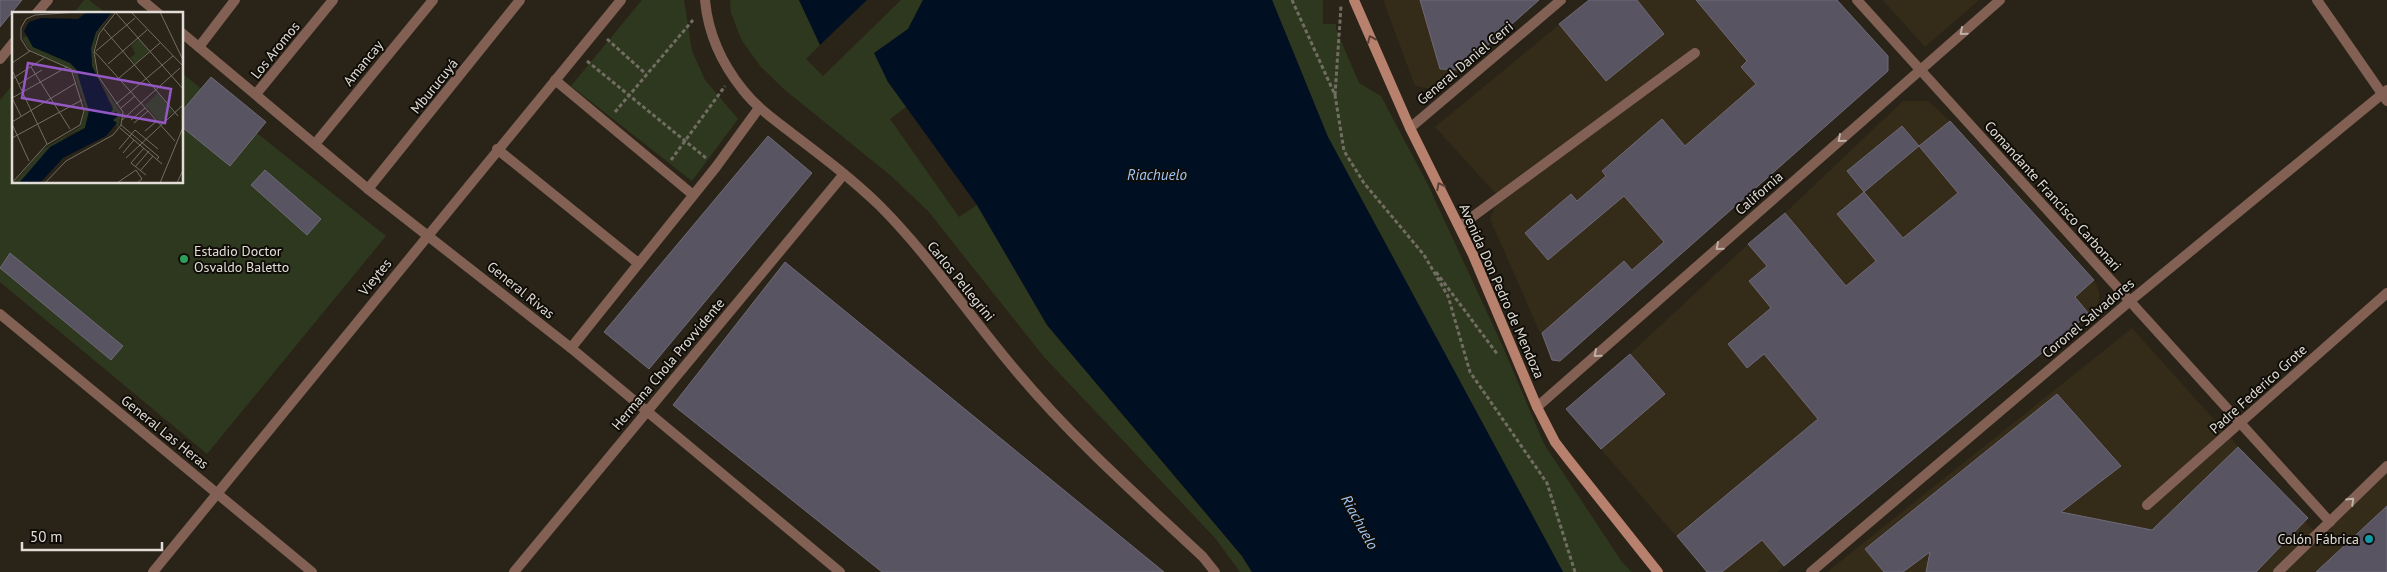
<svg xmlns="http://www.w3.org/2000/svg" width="2387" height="572" font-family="'PT Sans',sans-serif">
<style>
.built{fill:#342b19}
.green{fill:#2d381e}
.water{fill:#010f23}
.building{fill:#595462;stroke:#6e6977}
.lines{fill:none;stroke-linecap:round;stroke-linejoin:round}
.path{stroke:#726d63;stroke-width:3;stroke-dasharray:4 2.5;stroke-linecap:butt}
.lane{stroke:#826054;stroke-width:10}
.street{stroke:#826054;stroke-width:10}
.secondary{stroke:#b8816e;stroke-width:10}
.oneway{stroke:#c0b1a8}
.oneway2{stroke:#5c4136}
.leisure-dot{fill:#2e9e5b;stroke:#100d08;stroke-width:2}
.culture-dot{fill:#0f9aa8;stroke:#100d08;stroke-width:2}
.labels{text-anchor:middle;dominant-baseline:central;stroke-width:4;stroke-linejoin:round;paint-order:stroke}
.street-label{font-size:14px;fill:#e1ddd6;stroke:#100d08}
.poi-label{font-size:14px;fill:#e1ddd6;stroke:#100d08;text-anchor:start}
.water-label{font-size:15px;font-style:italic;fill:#a0c7f6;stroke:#100d08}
.inset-road{fill:none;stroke:#736e64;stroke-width:1}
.view{fill:#9458c5;fill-opacity:0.15;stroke:#9458c5;stroke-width:2.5}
.inset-edge{fill:none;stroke:#e1ddd6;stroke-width:2.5}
</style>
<rect width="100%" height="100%" fill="#2a2418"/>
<g class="built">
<path d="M1383,0h156l-79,70 -28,19 -17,-3z"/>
<path d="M1589,0h248l51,56v15l-328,290 -8,-1 -62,-141 9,-22 -64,-70z"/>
<path d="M1883,0h96l-54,47z"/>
<path d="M1903,101h25l22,20 144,159 5,11v14l-322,267h-70l-141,-163 64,-55 118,-110 37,-31z"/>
<path d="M2132,328l182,203 73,-64v105h-560z"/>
</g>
<g class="green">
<path d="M84,0h5l18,14h-34z"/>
<path d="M642,0h42l8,51 13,29 33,39 -46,62 -121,-95z"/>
<path d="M730,0h69l21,45 -14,14 17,17 78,-76h22l-15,29 -33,24 13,29 19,24 -17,13 69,98 18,-12 70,120 195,231 10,16h-12l-25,-34 -171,-181 -116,-146 -38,-36 -105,-85 -25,-24 -19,-27 -10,-26z"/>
<path d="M1272,0h51v24h13v5l23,54 22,13 47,89 75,162 41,97 78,118 10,10h-69l-235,-435z"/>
<path d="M183,74l203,162 -179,218 -207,-172v-182l14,-17v99h168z"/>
</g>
<g class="water">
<path d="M799,0h68l-47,45z"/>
<path d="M923,0h349l56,137 235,435h-311l-10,-16 -195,-231 -70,-120 -89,-123 -14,-29 34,-24z"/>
</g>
<g class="building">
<path d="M0,0h22l-22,27z"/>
<path d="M1420,0h119l-79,70 -20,-1z"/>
<path d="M1589,0h48l27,34 -58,47 -47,-57z"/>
<path d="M1696,0h141l51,56v15l-328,290 -8,-1 -10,-27 82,-72 8,9 32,-28 -40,-46 -76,64 -23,-27 46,-39 6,7 29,-25 -4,-5 60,-52 23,27 71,-62 -15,-17 6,-6z"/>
<path d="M211,77l55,45 -36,44 -48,-39v-16z"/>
<path d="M1950,121l144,159 -19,17 14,17 -305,252 -22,-26 -40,32h-15l-30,-36 141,-117 -54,-65 -17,14 -19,-24 43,-36 -22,-27 18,-15 -19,-22 37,-31 61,73 30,-25 -39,-47 27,-22 39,46 55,-45 -39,-47z"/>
<path d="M1902,126l17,20 -55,46 -17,-21z"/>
<path d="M768,136l44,37 -163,196 -45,-37z"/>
<path d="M265,170l56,49 -14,16 -56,-50z"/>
<path d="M10,253l113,93 -12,14 -111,-92z"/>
<path d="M785,262l379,310h-282l-209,-167z"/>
<path d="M1630,354l35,40 -64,55 -35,-40z"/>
<path d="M2057,394l64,72 -60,46 91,18 86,-83 70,71 -52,54h-330l4,-20 -27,20h-19l-19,-23z"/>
<path d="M2387,506v66h-71z"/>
</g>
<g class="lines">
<g class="path">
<path d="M1292,0l43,95 9,56 20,32 60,72 24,41 22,76 77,111 28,89"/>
<path d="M607,39l39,35"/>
<path d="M587,61l119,97"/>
<path d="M1335,95l6,-89"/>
<path d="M615,112l78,-92"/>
<path d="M671,160l54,-74"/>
<path d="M1436,272l62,83"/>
</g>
<g class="lane">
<path d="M555,80l137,114"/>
<path d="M497,149l141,114"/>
<path d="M1460,226l235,-173"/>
</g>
<g class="street">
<path d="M142,0l17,14"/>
<path d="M705,0c3,33 17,64 38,90 14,18 33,31 51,45 29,22 58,44 85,70 51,51 91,112 138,167 56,67 122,125 186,185l12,15"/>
<path d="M1857,0l473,522"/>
<path d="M2317,0l70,101"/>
<path d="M36,14l12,-14"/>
<path d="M182,33l186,156 203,159 269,224"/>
<path d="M199,47l36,-47"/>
<path d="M0,59l14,-17"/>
<path d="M256,94l77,-94"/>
<path d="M1410,128l151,-128"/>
<path d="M315,144l118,-144"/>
<path d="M368,189l152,-189"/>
<path d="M0,314l312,258"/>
<path d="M571,348l145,-181 43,-59"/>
<path d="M1537,407l463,-407"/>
<path d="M2147,505l240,-212"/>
<path d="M153,572l468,-572"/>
<path d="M514,572l330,-398"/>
<path d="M1811,572l319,-271 257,-211"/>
<path d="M2278,572l109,-106"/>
</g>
<path class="secondary" d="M1354,0l56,128 63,127 64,152 18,35 13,17 90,113"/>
</g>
<defs><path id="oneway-chevron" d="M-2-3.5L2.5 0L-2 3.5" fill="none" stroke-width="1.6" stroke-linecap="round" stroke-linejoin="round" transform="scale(1.25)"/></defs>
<g class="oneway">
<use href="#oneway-chevron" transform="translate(1963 32) rotate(139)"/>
<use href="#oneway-chevron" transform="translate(1841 139) rotate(139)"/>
<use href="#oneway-chevron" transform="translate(1719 247) rotate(139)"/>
<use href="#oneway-chevron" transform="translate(1597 354) rotate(139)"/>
<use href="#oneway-chevron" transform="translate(2351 501) rotate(-44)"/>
</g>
<g class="oneway2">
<use href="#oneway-chevron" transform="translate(1371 39) rotate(-114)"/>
<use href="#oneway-chevron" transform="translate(1440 186) rotate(-117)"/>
</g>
<circle class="leisure-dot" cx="184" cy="259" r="5"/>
<circle class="culture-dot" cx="2369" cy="539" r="5"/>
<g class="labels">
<g class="street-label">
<text transform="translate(275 50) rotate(-51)">Los Aromos</text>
<text transform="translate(363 63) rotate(-51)">Amancay</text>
<text transform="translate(1465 63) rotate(-40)">General Daniel Cerri</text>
<text transform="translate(434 86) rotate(-51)">Mburucuyá</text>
<text transform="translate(1759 193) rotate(-41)">California</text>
<text transform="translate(2053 196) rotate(48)">Comandante Francisco Carbonari</text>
<text transform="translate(375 277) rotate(-51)">Vieytes</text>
<text transform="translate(961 281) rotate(51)">Carlos Pellegrini</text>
<text transform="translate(521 290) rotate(39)">General Rivas</text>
<text transform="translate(1502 291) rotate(66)">Avenida Don Pedro de Mendoza</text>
<text transform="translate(2088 318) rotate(-40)">Coronel Salvadores</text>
<text transform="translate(668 364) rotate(-50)">Hermana Chola Provvidente</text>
<text transform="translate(2258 389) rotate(-42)">Padre Federico Grote</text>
<text transform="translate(165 432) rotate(39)">General Las Heras</text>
</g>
<g class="poi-label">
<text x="194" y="251">Estadio Doctor<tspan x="194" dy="16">Osvaldo Baletto</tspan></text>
<text x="2359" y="539" text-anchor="end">Colón Fábrica</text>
</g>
<g class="water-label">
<text x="1157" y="174">Riachuelo</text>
<text transform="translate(1360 522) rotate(61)">Riachuelo</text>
</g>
</g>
<g transform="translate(12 12)">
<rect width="171" height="171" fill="#2a2418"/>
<path d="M100,1l-15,21 -4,18 4,25 24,36 -3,15 -5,-8 4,-9 -7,3 3,-8 -4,-6 -3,-8 -9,-16 -5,-10 -1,-18 5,-16zM15,24l6,11 37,16 6,6 13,42 -4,17 -18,8 -48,47h-5l28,-33 38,-23 6,-19 -12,-36 -44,-22 -8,-12zM127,27l10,12 -14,13 -5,-6 5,-4 -4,-9zM146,81l15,19 -13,10 -15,-17z" fill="#2d381e"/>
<path d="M75,0h25l-16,20 -5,16 1,18 21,43 -3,5 7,-2v5l-4,3 4,3 -11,13 -43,22 -23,25h-21l31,-36 35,-19 4,-17 -13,-42 -6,-6 -37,-16 -9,-16 5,-9 12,-4 37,1z" fill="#010f23"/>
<path class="inset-road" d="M119,0l53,55M148,0l24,50M104,1l68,77M91,16l75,88M82,39l81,90M84,39l39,-33M0,51l18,-12M96,52l39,-34M19,55l39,62M0,58l35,74M107,66l41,-35M0,67l32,-21M7,72l23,-14M104,92l57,-48M109,96l14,-12M9,104l-9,-18 55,-31M110,108l58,-52M119,108l14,-12M0,110l64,-39M122,111l14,-12M0,112l17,37M109,113l38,32 -2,2M108,116l42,36M133,119l12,-10M0,126l70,-38M132,136l-13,15 15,12M107,137l16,-19 23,19M111,141l11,-13M114,146l58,-54M123,155l14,-16M128,159l13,-15M0,171l34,-38 34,-20 4,-14 -13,-42 -43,-19 -7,-11v-11l5,-9 9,-4 42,-3M33,171l21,-22 47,-26 8,-10 2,-13 -25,-36 -4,-24 5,-18 17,-22M105,171l19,-13 6,9 -5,4M148,171l24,-58M165,171l7,-15"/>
<path class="view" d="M16,51l143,26 -6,34 -143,-25z"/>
<rect width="171" height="171" class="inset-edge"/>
</g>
<path d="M22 542v8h140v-8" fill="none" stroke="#e1ddd6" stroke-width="2.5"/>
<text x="30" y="542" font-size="15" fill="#e1ddd6" stroke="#100d08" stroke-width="4" paint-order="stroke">50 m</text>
</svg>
